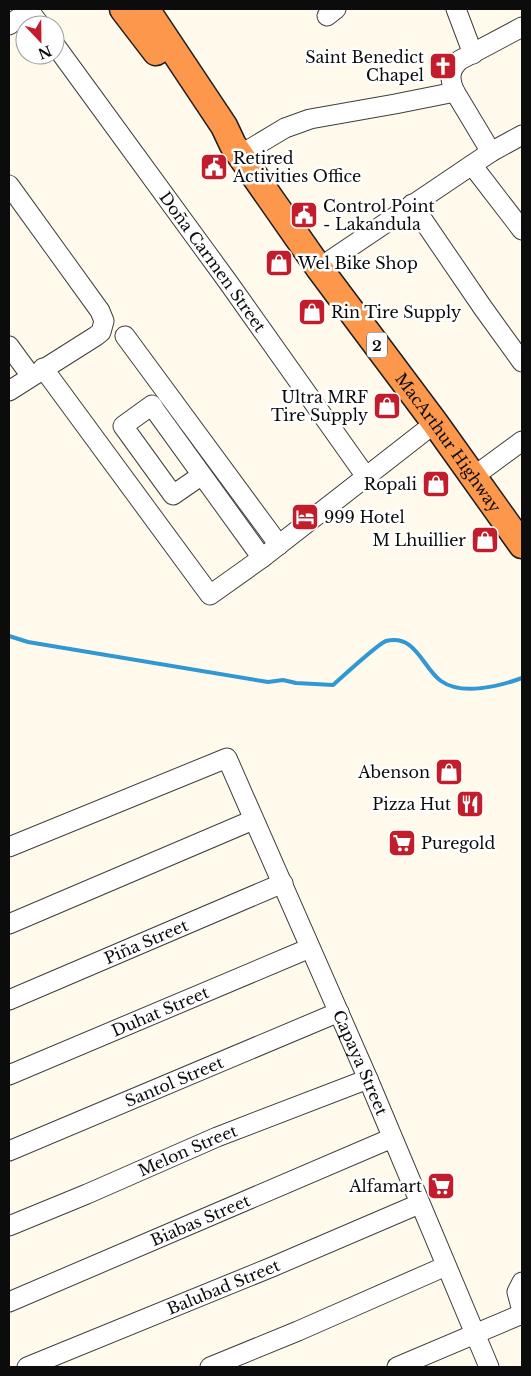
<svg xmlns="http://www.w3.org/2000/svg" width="531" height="1376" font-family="'Libre Baskerville',serif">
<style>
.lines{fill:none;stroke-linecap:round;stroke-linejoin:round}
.stream{stroke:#3098d4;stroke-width:4}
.minor-casing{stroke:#3f3f3f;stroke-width:21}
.highway-casing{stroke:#1d1d1d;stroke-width:29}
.minor{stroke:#fff;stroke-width:19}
.highway{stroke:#fc974c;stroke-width:26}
.labels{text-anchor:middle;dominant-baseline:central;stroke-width:5;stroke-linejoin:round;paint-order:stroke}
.shield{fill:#fff;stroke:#555;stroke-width:1}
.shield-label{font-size:15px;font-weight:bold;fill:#0c0c0c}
.poi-label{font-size:16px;fill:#0c0c0c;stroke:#fff;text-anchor:end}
.street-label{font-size:16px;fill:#0c0c0c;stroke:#fff}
</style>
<rect width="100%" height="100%" fill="#fffaeb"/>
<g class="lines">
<path class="stream" d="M9,636l19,6 240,40 15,-2 13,3 37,2c8,-7 46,-42 53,-44 30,-7 36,26 55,40 21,15 59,5 81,-3"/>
<g class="minor-casing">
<g id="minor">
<path d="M28,9l12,16"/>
<path d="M456,9l17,45"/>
<path d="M327,16l9,-7"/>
<path d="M9,25l22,-16"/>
<path id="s1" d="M55,45l173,237 139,196"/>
<path d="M491,152l-36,-60c-6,-13 -6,-22 5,-32l62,-33"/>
<path d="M240,155l45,-27 25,-9 85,-15 60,-12"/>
<path d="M472,165l50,65"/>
<path d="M9,185l91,126 4,10 -3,11 -5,4 -87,55"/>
<path d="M412,204l71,104 39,54"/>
<path d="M319,268l172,-116 31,-17"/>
<path d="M125,336l154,209"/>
<path d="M9,346l22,30"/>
<path d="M43,368l167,227 52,-37 173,-135"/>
<path d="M202,475l-29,20 -50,-69 29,-21 3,5 107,148"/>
<path d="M473,477l49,-36"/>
<path id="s2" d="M9,847l218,-89 141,321 121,288"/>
<path d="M9,924l244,-104"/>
<path id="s3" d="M9,1000l274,-117"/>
<path id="s4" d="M9,1075l301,-127"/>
<path id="s5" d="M9,1151l330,-139"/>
<path id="s6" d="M9,1226l78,-32 130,-57 151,-58"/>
<path d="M522,1282l-5,10 5,19"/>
<path id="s7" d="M9,1302l383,-164"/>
<path id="s8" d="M27,1367l245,-100 147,-63"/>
<path d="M210,1367l88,-36 148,-65"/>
<path d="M397,1367l125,-53"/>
</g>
</g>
<g class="highway-casing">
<g id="highway">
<path d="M123,9l33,43"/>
<path id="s9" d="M146,9l78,117 9,19 86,123 116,155 87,122"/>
</g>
</g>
<use href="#minor" class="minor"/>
<use href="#highway" class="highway"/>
</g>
<defs>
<g id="church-square" transform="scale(1.4375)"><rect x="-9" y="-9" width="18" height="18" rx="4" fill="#c31d2b" stroke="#fff"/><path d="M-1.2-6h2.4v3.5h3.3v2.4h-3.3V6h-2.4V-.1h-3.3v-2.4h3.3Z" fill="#fff"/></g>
<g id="civic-square" transform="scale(1.4375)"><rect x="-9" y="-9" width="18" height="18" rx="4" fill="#c31d2b" stroke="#fff"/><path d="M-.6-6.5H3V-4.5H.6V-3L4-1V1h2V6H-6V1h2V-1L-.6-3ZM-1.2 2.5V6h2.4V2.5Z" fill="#fff"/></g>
<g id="shop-square" transform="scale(1.4375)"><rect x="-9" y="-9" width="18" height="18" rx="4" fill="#c31d2b" stroke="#fff"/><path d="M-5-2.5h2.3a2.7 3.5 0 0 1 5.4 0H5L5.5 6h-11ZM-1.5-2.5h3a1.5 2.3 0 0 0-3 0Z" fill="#fff"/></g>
<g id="hotel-square" transform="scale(1.4375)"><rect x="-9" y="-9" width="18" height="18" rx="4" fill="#c31d2b" stroke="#fff"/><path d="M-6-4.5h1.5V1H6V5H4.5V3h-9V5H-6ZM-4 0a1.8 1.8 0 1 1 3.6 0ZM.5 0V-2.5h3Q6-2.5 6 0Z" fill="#fff"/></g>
<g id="restaurant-square" transform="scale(1.4375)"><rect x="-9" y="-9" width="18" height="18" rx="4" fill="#c31d2b" stroke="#fff"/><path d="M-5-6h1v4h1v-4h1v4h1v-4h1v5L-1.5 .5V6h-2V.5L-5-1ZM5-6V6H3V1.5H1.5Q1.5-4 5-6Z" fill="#fff"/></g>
<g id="supermarket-square" transform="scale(1.4375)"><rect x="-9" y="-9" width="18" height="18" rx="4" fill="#c31d2b" stroke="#fff"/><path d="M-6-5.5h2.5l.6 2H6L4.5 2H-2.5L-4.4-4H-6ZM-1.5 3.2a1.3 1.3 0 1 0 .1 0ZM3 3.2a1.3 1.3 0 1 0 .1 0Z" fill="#fff"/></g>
</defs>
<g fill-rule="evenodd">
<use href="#church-square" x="443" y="66"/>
<use href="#civic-square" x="214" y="167"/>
<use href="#civic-square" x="304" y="215"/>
<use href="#shop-square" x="279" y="263"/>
<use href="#shop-square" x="312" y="312"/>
<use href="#shop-square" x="387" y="406"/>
<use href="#shop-square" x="436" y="484"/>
<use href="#hotel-square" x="305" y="517"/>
<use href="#shop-square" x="485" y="540"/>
<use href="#shop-square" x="449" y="772"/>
<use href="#restaurant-square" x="470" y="804"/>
<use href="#supermarket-square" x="402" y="843"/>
<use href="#supermarket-square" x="441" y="1186"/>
</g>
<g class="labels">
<rect class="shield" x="367" y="332.5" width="20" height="25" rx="4"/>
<g class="shield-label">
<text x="377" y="345">2</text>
</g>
<g class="poi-label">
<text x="424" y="57">Saint Benedict<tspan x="424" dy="18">Chapel</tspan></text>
<text x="233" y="158" text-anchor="start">Retired<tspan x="233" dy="18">Activities Office</tspan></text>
<text x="323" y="206" text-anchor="start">Control Point<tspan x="323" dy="18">- Lakandula</tspan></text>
<text x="298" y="263" text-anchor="start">Wel Bike Shop</text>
<text x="331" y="312" text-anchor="start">Rin Tire Supply</text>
<text x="368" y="397">Ultra MRF<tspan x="368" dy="18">Tire Supply</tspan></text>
<text x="417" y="484">Ropali</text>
<text x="324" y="517" text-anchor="start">999 Hotel</text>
<text x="466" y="540">M Lhuillier</text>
<text x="430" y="772">Abenson</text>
<text x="451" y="804">Pizza Hut</text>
<text x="421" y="843" text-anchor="start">Puregold</text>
<text x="422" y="1186">Alfamart</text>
</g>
<g class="street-label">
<text stroke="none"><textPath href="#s1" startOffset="268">Doña Carmen Street</textPath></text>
<text stroke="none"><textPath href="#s9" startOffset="529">MacArthur Highway</textPath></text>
<text stroke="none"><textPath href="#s3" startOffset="149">Piña Street</textPath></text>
<text stroke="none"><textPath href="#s4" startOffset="164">Duhat Street</textPath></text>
<text stroke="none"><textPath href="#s2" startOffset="568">Capaya Street</textPath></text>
<text stroke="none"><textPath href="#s5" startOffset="179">Santol Street</textPath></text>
<text stroke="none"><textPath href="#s6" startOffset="194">Melon Street</textPath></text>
<text stroke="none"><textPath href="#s7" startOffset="208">Biabas Street</textPath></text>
<text stroke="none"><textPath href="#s8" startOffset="212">Balubad Street</textPath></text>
</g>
</g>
<rect width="531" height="1376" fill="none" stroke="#0c0c0c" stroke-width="20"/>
<g transform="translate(40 40) rotate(158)"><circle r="24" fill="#ffffff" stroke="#9e9e9e"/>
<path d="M0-4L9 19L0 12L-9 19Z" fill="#c31d2b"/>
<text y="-8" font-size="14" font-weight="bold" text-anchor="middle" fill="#0c0c0c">N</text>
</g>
</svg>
